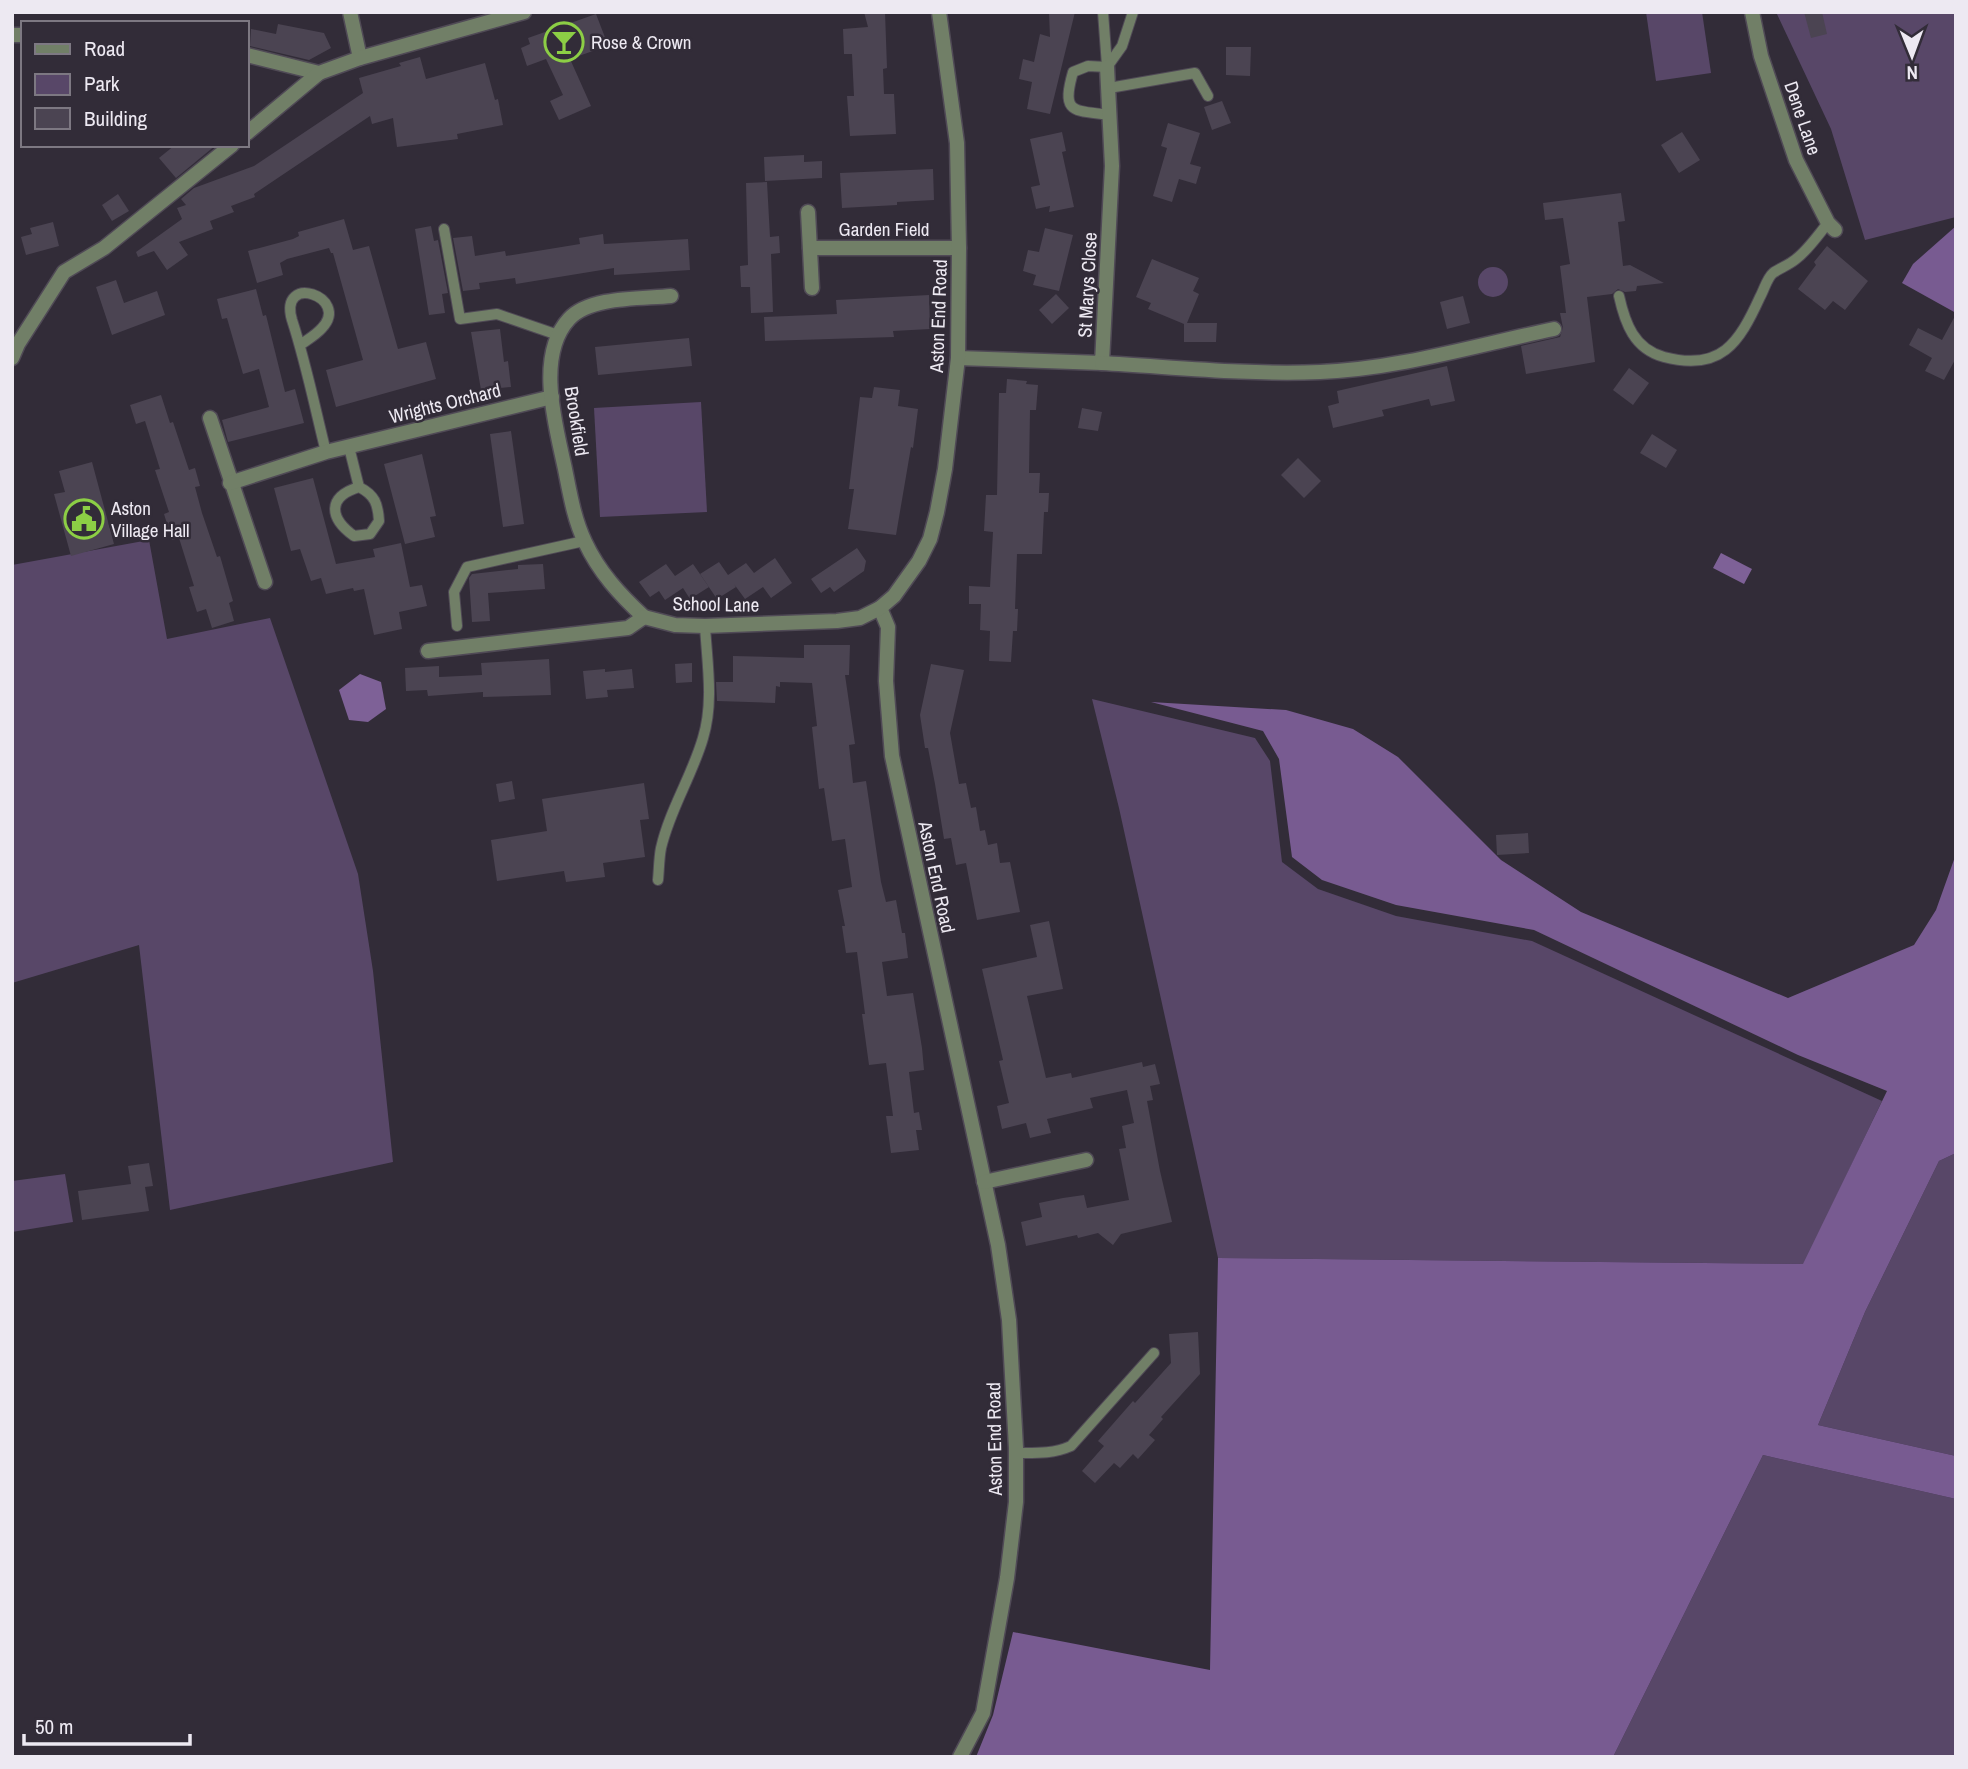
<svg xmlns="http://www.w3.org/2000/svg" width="1968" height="1769" font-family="'Archivo Narrow',sans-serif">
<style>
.green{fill:#584768}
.forest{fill:#785b91}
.water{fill:#7e6197}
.building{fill:#4b4452}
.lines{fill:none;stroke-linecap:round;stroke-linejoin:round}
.lane-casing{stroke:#504a56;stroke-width:12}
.street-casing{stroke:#504a56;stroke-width:17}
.lane{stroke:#717f67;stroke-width:10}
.street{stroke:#717f67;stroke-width:14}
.labels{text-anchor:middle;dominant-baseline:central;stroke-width:5;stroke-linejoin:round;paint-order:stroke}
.poi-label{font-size:19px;fill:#ede9f2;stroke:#322c38;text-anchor:start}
.street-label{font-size:19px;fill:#ede9f2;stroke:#322c38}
</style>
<rect width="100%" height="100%" fill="#322c38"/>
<g class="green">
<path d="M1646,12h56l9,61 -55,8z"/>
<path d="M1776,12h180v205l-91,23 -34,-111z"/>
<circle cx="1493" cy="282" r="15"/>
<path d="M701,402l6,110 -107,5 -6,-109z"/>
<path d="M149,540l18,99 103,-21 88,256 15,97 20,191 -223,48 -31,-265 -127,38v-418z"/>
<path d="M1092,699l163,39 15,23 12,101 36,27 78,27 136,25 350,160 -78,163 -586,-6 -99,-450z"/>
<path d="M1956,1153v303l-138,-31 47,-113 74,-151z"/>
<path d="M65,1174l8,48 -61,10v-51z"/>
<path d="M1763,1455l193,44v258h-343z"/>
</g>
<g class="forest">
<path d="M1956,226v87l-54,-30 11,-19z"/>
<path d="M1151,702l135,8 67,19 45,28 103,103 80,52 207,86 126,-53 22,-35 20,-56v299l-17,8 -74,151 -47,113 138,31v43l-193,-44 -150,302h-637l17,-42 20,-83 197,38 8,-412 585,6 84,-173 -89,-36 -264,-125 -138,-25 -74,-25 -30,-23 -13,-98 -16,-28z"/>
</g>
<g class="water">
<path d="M1721,553l31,16 -8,15 -31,-16z"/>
<path d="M360,674l21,8 5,27 -18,13 -19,-2 -10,-30z"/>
</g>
<g class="building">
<path d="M864,12h21l2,56 -4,1 1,25h10l2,40 -46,2 -3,-40h7l-2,-42h-8l-1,-25 25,-2z"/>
<path d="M1049,12h26l-25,102 -23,-5 5,-27 -13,-3 4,-20 11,3 6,-28 10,3z"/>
<path d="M1804,12h18l5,22 -16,4z"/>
<path d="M596,14l10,26 -15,5 2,6 -23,8 21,47 -32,14 -9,-19 13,-6 -17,-36 -19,7 -6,-18 9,-4 -2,-6z"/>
<path d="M278,24l46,9 7,15 -22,12 -59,-14 1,-17 25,5z"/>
<path d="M1226,47h25l-1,29 -24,-1z"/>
<path d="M420,57l6,22 59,-16 10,37 3,-1 5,26 -46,9 1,5 -61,8 -4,-29 -21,6 -2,-8 -116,78 1,3 -24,9 3,6 -24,9 3,8 -34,13 9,13 -21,15 -13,-19 -16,6 -2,-5 46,-33 -5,-11 9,-3 -5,-6 13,-11 60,-22 36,-24 73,-49 -4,-15 42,-12 -2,-3z"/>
<path d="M1222,101l9,22 -19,7 -8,-23z"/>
<path d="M1168,123l32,10 -10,31 11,3 -5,17 -17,-5 -7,23 -19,-6 14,-48 -6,-2z"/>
<path d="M1062,132l4,19 -4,1 12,55 -25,5 1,-6 -14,3 -5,-22 9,-2 -10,-46z"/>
<path d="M1682,132l18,28 -21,13 -18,-28z"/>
<path d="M175,145h41l-40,33 -17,-20z"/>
<path d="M804,155v7l18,-1v17l-57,3 -1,-24z"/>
<path d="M933,169l1,31 -37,2v3l-55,3 -2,-35z"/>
<path d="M767,182l3,55 9,-1 1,17 -9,1 2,58 -22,1 -1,-26h-9l-1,-21 8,-1 -2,-82z"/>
<path d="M1621,193l4,28 -7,1 5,44 7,-1 34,18 -27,3 -1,5 -11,1 -7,-3 -6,5 -25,3 8,65 -69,12 -5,-28 39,-9 3,-9 -3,-15h6l-6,-47 10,-2 -7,-46 -18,2 -2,-17z"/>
<path d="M118,194l11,17 -17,10 -10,-16z"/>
<path d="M344,219l9,31 16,-4 29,103 28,-7 10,37 -100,28 -10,-37 37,-10 -30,-107h-2l-2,-5 -42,11 -7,4 3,12 -26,8 -9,-32 45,-12 6,-3 -1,-4z"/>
<path d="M53,222l6,24 -33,9 -5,-18 11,-3 -2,-6z"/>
<path d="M431,226l3,15 4,-1 10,53 -6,1 3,19 -16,2 -14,-86z"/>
<path d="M1045,228l28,7 -14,56 -26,-6 3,-10 -13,-4 5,-21 11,2z"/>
<path d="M603,234l1,10 84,-5 2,31 -76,5v-7l-98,16 -1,-6 -36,5 1,6 -17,2 -10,-53 19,-2 3,20 30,-5 1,5 74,-12 -1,-6z"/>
<path d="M1827,246l41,35 -23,29 -12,-9 -8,9 -27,-21 18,-24 -2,-3z"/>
<path d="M1152,259l47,19 -6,13 6,3 -12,29h30l-1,19h-32v-18l-36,-15 3,-6 -15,-6z"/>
<path d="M116,280l8,23 33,-12 8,24 -53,20 -16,-48z"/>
<path d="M256,289l7,27 3,-1 19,77 10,-3 9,34 -76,19 -6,-22 47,-13 -10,-38 -16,5 -16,-56 -5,1 -5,-20z"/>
<path d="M1056,294l13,14 -17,16 -13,-14z"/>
<path d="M929,295l1,34 -37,2 1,6 -129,4 -1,-24 73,-3 -1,-14z"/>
<path d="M1463,296l7,27 -23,6 -7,-27z"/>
<path d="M1956,314v44l-12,22 -19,-9 7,-13 -23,-13 9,-17 24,12z"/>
<path d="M500,329l4,33 4,-1 3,26 -30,3 -10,-58z"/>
<path d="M689,338l3,28 -94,9 -3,-28z"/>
<path d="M1447,366l8,35 -24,5 -2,-7 -47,11 2,6 -51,12 -5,-22 11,-3 -2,-12z"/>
<path d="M1629,368l20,15 -16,22 -20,-15z"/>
<path d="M1007,379l20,2 -1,3 12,1 -2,25h-6l-1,63h11l-1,20h10l-1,19h-4l-2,42h-25l-2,55h3l-1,22h-4l-2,31 -22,-1 1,-30 -10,-1 1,-26h-12v-18l21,1 3,-55 -9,-1 2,-36h11l2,-102h7z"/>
<path d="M874,387l26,3 -2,16 20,3 -5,39 -2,-1 -15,88 -48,-6 6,-40h-5l11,-92 12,1z"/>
<path d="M161,395l9,28 3,-1 16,48 6,-2 5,18 -5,1 7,26 15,44 3,-1 13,45 -4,2 5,18 -22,7 -6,-19 -9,3 -8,-25 5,-1 -15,-48 -7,2 -8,-26 5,-2 -14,-42 5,-1 -15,-48 -9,3 -6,-19z"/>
<path d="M1082,408l20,4 -4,19 -20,-3z"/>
<path d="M511,431l13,93 -21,3 -13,-93z"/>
<path d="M1652,434l25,16 -11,18 -26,-15z"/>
<path d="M422,454l14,62 -6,1 5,20 -30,7 -21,-80z"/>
<path d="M1298,458l23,23 -17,17 -23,-23z"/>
<path d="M92,462l22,82 -43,12 -17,-62 11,-2 -6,-21z"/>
<path d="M313,478l23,86 39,-7 -2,-8 28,-6 9,44 12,-2 5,21 -28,6 3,17 -28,6 -10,-46 -10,2 -1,-3 -27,6 -5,-16 -10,3 -11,-32 -9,2 -17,-63z"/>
<path d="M857,548l9,13 -2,10 -30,21 -4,-5 -9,6 -10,-14z"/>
<path d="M775,558l17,25 -21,15 -8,-11 -18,12 -11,-15 2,3 -19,12 -17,-25 19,-12 9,13 18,-12 8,10z"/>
<path d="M543,564l2,25 -57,4 2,28 -18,1 -3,-44 3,-4 46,-5v-4z"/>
<path d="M666,564l9,12 18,-12 16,23 -19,12 -7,-11 -18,12 -6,-9 -9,6 -11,-15z"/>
<path d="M804,645h46l-1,30h-4l10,69 -6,1 4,38 13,-2 15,101 5,20 10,-2 6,33h3l3,25 -26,4 5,34 26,-3 9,55 2,22 -15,2 5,41 5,-1 3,18h-6l3,20 -28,3 -5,-37h7l-7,-53 -17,2 -7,-51h3l-8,-62 -11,1 -4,-27h3l-7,-36 14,-3 -7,-48 -13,2 -8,-53 -5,1 -7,-62 5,-1 -5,-43 -32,-1v5l-4,-1 -1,17 -58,-2 -1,-19h17v-26l71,2z"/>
<path d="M549,659l2,36 -68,2v-5l-55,4 -1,-6 -21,1 -1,-23 34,-2v11l43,-2 -1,-12z"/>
<path d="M692,663v19l-16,1 -1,-19z"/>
<path d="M931,664l33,6 -14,63 9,51 7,-1 5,25 5,-1 4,24 5,-1 3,15 9,-2 3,20 10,-1 10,50 -43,8 -11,-57 -10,2 -5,-27 -7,1 -9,-55 -7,-36h-3l-5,-33z"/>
<path d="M605,669v3l27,-3 2,19 -27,2 1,7 -22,2 -3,-28z"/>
<path d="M512,781l3,18 -16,3 -3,-18z"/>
<path d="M644,783l5,36 -9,1 5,37 -42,6 2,14 -39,5 -2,-11 -67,10 -6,-41 56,-9 -5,-32z"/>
<path d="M1528,833l1,20 -32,2 -1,-20z"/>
<path d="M1049,921l14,68 -36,7 19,82 25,-5 1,5 70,-16 1,5 12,-3 5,20 -10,2 3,14 -6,1 13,70 12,51 -51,12 -8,11 -15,-12 -20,5 -1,-3 -51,11 -5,-24 21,-5 -3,-14 24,-5 21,-3 3,13 42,-8 -10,-51 7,-1 -4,-22 12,-3 -7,-33 -37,8 3,10 -46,11 4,14 -21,5 -4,-15 -24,6 -5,-23 12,-3 -10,-42 4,-1 -21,-91 55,-12 -7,-32z"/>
<path d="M149,1163l4,23 -8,1 4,24 -67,9 -4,-29 53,-7 -3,-18z"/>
<path d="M1198,1332l2,42 -39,43 2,2 -14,16 6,5 -17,19 -5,-5 -13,14 -6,-5 -19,20 -13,-12 22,-25 -6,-5 35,-40 2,2 36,-40 -2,-29z"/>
</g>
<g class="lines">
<g class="lane-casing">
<g id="lane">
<path d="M1103,12l4,54"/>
<path d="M1107,67l-19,-1 -15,6c-12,42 0,38 36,43"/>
<path d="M1107,67l15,-21 11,-34"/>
<path d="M1109,88l86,-15 13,23"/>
<path d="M444,229l16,90 37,-5 61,21"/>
<path d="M1619,296c6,27 15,53 45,61 57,15 75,-14 96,-60 4,-7 7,-19 13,-24 7,-5 16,-8 23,-14 12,-9 22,-24 32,-36"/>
<path d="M300,345c7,-5 16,-10 22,-17 29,-31 -44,-56 -30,-8 14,43 23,88 34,132"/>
<path d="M349,447l10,40c16,8 19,17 20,34l-9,13 -16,2c-25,-18 -27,-39 5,-49"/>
<path d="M457,626l-3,-34 13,-25 117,-26"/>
<path d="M658,880c1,-10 1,-22 3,-32 9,-39 31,-72 42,-110 11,-36 4,-76 2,-112"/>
<path d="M1016,1453c20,0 37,1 55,-7l83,-93"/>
</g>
</g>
<g class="street-casing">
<g id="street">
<path d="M350,12l10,46"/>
<path d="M1752,12l9,44 35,104 32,63 7,7"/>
<path d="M12,35h11"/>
<path d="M247,55l72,18 41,-15 164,-46"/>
<path d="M247,133l72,-60"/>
<path d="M808,212l4,76"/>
<path d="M810,248h149"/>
<path d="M12,358l6,-14 46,-72 40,-24 128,-103"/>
<path d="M958,358l144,5 10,-197 -5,-99"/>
<path d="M1102,363c72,4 145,12 218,9 79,-3 157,-27 234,-43"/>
<path d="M210,418l55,164"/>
<path d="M230,483l96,-31 226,-55"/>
<path d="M880,608l8,19 -2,54 6,75 106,489 11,75 7,128v54l-9,76 -24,135 -23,44"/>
<path d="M644,617c-24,-22 -45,-45 -59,-75 -11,-23 -15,-48 -20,-73 -9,-43 -30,-113 4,-150 21,-23 73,-20 102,-23"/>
<path d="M428,651l200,-23 16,-11 31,8 30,1 132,-5 23,-3 20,-10 14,-12 25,-35 11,-22 7,-27 8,-43 13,-111 1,-110 -2,-105 -18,-131"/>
<path d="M984,1182l102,-22"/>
</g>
</g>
<use href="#lane" class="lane"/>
<use href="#street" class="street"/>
</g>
<defs>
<g id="bar-ring" transform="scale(2.0125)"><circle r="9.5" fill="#322c38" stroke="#8cce45" stroke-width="1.5"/><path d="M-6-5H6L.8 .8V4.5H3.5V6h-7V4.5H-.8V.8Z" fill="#8cce45"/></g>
<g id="civic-ring" transform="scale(2.0125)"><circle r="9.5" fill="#322c38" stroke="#8cce45" stroke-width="1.5"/><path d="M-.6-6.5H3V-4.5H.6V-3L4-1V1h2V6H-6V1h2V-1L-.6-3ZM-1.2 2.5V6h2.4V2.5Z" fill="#8cce45"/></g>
</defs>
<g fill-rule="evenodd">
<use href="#bar-ring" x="564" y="42"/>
<use href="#civic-ring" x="84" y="519"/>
</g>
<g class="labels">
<g class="poi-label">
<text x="591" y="42">Rose &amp; Crown</text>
<text x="111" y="508">Aston<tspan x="111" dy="22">Village Hall</tspan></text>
</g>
<g class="street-label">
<text transform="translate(1803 118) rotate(71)">Dene Lane</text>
<text x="884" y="229">Garden Field</text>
<text transform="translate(1087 285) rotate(-87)">St Marys Close</text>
<text transform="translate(938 316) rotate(-88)">Aston End Road</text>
<text transform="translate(445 403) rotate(-14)">Wrights Orchard</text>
<text transform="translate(577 421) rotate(81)">Brookfield</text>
<text transform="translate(716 604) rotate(1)">School Lane</text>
<text transform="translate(937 877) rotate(78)">Aston End Road</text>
<text transform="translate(994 1439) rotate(-91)">Aston End Road</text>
</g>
</g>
<rect width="1968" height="1769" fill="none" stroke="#ede9f2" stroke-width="28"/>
<rect x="21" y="21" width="228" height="126" fill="#322c38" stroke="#7d7882" stroke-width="2"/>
<rect x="35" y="44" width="35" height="10" fill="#717f67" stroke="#7d7882" stroke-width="2"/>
<text x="84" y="56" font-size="21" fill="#ede9f2">Road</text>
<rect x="35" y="74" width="35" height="21" fill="#584768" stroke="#7d7882" stroke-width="2"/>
<text x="84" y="91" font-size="21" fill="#ede9f2">Park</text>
<rect x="35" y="108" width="35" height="21" fill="#4b4452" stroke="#7d7882" stroke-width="2"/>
<text x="84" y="126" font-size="21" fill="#ede9f2">Building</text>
<g transform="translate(1912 56) rotate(179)" stroke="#322c38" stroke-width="5" paint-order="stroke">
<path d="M0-5L12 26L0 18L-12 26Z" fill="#ede9f2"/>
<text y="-10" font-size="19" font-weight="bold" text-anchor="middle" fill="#ede9f2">N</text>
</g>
<path d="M24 1734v10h166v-10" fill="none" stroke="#ede9f2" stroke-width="3.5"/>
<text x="35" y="1734" font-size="21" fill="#ede9f2" stroke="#322c38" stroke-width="5" paint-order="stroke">50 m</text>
</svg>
